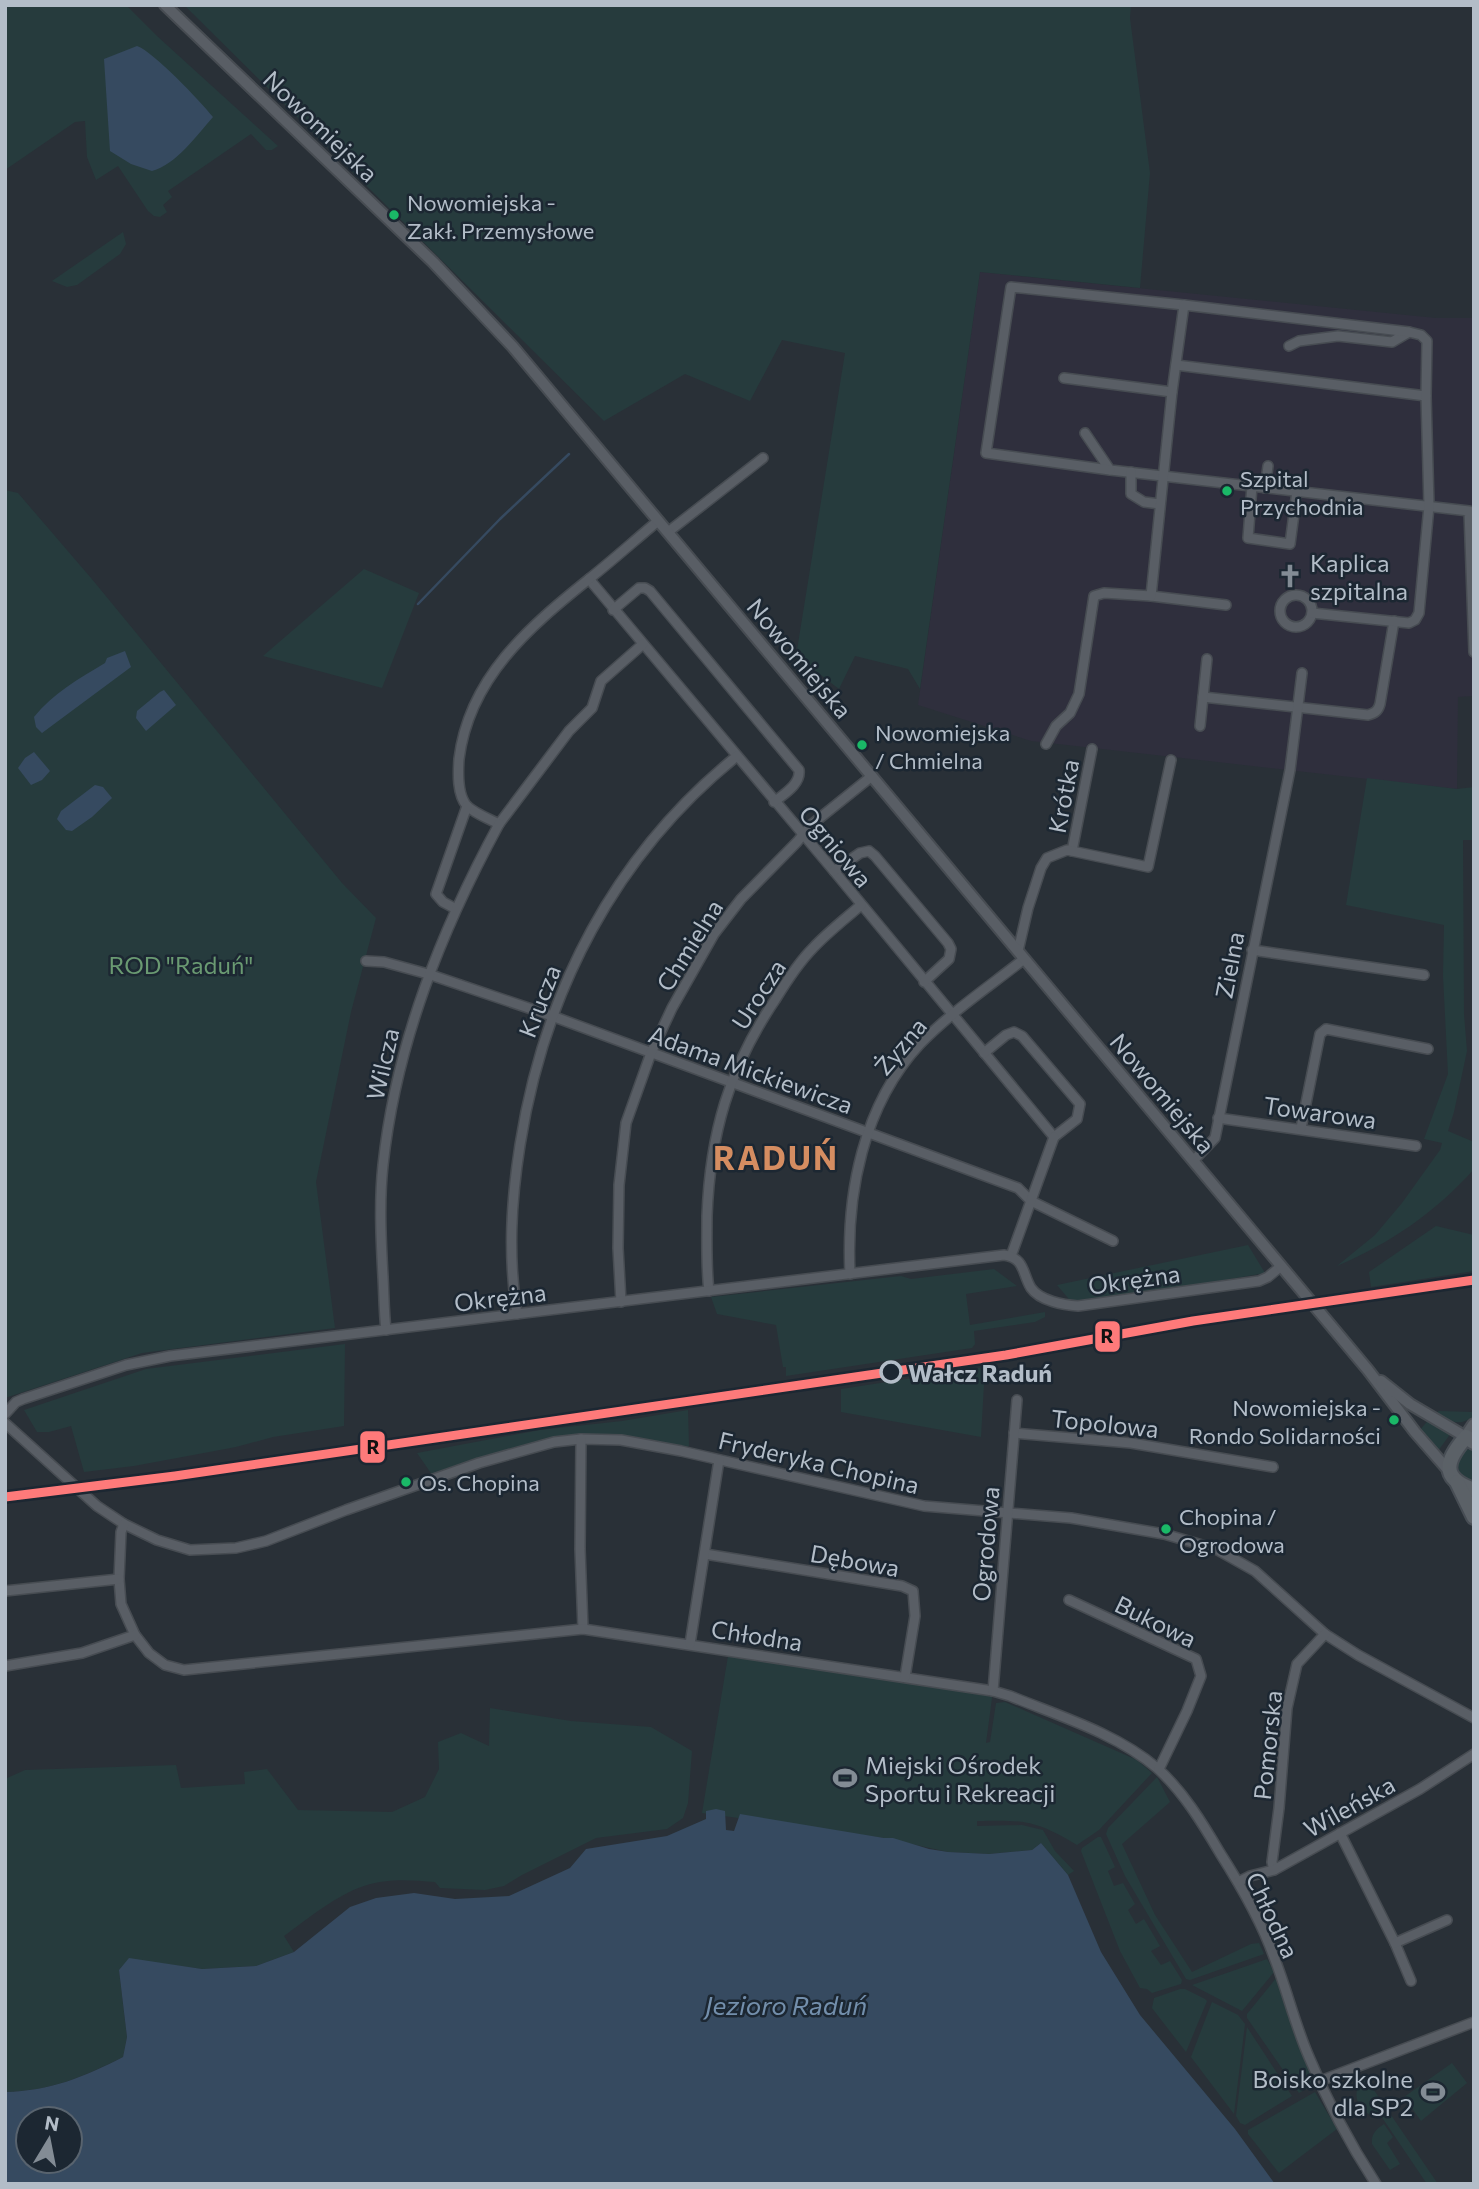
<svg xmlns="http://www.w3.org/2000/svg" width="1479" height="2189" font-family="Commissioner,sans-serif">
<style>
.medical{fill:#2f2f3d}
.green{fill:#263b3d}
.water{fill:#364a60;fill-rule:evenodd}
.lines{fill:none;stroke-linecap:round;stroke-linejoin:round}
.stream{stroke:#364a60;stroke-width:2.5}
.minor-casing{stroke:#474c52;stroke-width:12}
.tertiary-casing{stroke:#474c52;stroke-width:14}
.secondary-casing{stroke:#474c52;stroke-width:16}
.primary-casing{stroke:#474d54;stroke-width:18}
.minor{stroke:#595e65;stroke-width:9}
.tertiary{stroke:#595e65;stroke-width:10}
.secondary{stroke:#585d63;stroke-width:12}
.primary{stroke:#5b6167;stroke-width:14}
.rail-1-casing{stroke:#1c2732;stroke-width:14}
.rail-1{stroke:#fe7a7a;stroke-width:9}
.bus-dot{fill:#1ab867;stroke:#1c2732;stroke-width:2.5}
.stop-dot{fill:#1c2732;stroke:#b3bdc8;stroke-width:3.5}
.labels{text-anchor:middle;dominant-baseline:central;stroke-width:5;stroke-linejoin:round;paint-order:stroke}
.bus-label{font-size:22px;fill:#b3bdc8;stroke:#1c2732;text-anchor:start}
.street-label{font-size:24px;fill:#b3bdc8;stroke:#1c2732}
.poi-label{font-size:24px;fill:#b3bdc8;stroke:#1c2732;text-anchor:start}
.park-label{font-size:24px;fill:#6a9a72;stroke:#1c2732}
.stop-label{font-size:24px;font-weight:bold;fill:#b3bdc8;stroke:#1c2732;text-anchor:start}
.water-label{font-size:26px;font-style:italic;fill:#738fac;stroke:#1c2732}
.district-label{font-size:32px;font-weight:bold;letter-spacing:2px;fill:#d58d61;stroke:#1c2732}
.line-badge{stroke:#1c2732;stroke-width:2.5}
.pale-badge-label{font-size:19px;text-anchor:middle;font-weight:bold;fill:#111}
</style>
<rect width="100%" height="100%" fill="#293037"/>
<path class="medical" d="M980,272l456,46h38v378l-16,1 -1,92 -426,-48 -113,-36z"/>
<g class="green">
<path d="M5,5h121l31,31 121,110 -6,4h-6l-15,-16 -83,57 4,6 -9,8 4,7 -7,5 -6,-1 -6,-5 -30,-45 -22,14 -9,-23 -2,-36 -10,1 -70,48z"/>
<path d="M184,5h947l-1,13 20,155 -10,115 -160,-16 -60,417 -12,-20 -53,-13 -16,33 -43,-33 49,-303 -63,-13 -32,61 -65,-27 -81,47z"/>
<path d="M123,232l3,12 -6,10 -43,31 -10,2 -15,-6z"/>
<path d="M5,490l13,3 73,85 251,305 34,35 -25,94 -35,170 19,146 -193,25 -137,45z"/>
<path d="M364,569l55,24 -37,95 -119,-32z"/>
<path d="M1367,778l90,11 17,-2v53h-11l1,174 3,37 -13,61 -6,19 26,11v27c-38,43 -85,75 -137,97l38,-31 27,-32 38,-53 2,-7 -18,-4 24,-65 -5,-98 1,-51 -98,-20z"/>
<path d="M1436,1226l38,9v36l-103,16 -2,-15z"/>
<path d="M1248,1245l17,28 -156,27 -36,4 -16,-19z"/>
<path d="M994,1269l23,17 -51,8 4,31 75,-13v5l-10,5 -61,9 1,13 -3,4 -186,28v-9h-3l-7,-42 -59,-11 -6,-17 190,-21 10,3z"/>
<path d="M345,1344l-1,82 -71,11 -37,10 -102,19 -50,6 -13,-46 -22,6h-12l-13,-22 122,-41z"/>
<path d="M985,1367l-4,70 -140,-25v-23z"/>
<path d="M688,1410l1,36 -8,5 -100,-12 -146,40 -18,-26 123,-23 82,-9z"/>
<path d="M1439,1411l33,1 2,4c-15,11 -23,6 -38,-3z"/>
<path d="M1430,1418l21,15 -13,18 -18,-21z"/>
<path d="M1474,1449v33c-16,-6 -22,-18 -10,-32z"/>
<path d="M729,1650l264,41 -7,52 4,-1 6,-39 9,-1 132,58 15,13 -53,57 -22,15c-42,-25 -52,-25 -100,-24v5l45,-1 21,5 12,21 19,20 -6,4 -27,-32 -9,7 -43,4 -41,-2 -64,-14 -182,-25z"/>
<path d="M490,1708l81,13 80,6 41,24 -4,52 -5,15 -16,11 -71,9 -74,37 -18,11 -19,4 -45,-2 -5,-6c-24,-2 -48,-4 -71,4 -26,8 -58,34 -80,50l10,16 -38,14 -54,3 -73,-10 -10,11 8,67 -4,20c-40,20 -72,34 -118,35v-313l20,-9 151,-5 5,23 64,-4 -1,-12 23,-3 31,41 94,2 33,-15 14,-28 -1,-27 23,-9 28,13z"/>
<path d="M1157,1777l13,25 -48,42 33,71 37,57 59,-28 8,-1 5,11 -74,26 -4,-1 -61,-103 -19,-42 2,-6z"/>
<path d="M1098,1837h3l14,30 -7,4 6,15 9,-3 12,21 -7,6 8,14 8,-5 16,27 -9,5 10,14 9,-4 12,19 -1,4 -29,9 -5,-4 -7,-1 -20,-37 -39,-100 1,-3z"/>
<path d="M1267,1959l7,13 -32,39 -50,-26z"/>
<path d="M1277,1977l37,103v4l-15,9 -52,-75v-4z"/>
<path d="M1180,1989h5l20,10 2,2 -21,51 -34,-44 2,-10z"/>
<path d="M1212,2002l26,13 7,9 -11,90 -43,-57z"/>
<path d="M1247,2027l45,69 -47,29 -5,-2 -4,-7z"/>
<path d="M1452,2063l15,20 -46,38 -17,-24z"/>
<path d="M1365,2077l73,107h-11l-46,-68h-9c-14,-8 -19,-17 -13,-33l-3,-4z"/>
<path d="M1315,2092l22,37 -58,44 -31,-39v-4z"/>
<path d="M1384,2124l9,13 -6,6 13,21 -10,6 -18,-26c-1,-10 4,-15 12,-20z"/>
</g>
<g class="water">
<path d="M137,46c17,6 63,55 76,71 -17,19 -36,47 -61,54l-21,-7 -21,-13 -6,-92z"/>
<path d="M125,651l6,16 -89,66 -6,-6 -2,-10c18,-23 46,-39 71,-54l2,-5z"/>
<path d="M164,690l12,15 -30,26 -10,-13 1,-7 23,-19z"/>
<path d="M34,752l16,19 -8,9 -11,5 -13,-17 7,-10z"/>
<path d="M95,785l8,2 9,11 -20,19 -20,14 -6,-1 -9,-11 4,-8z"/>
<path d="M716,1809l9,2 1,19 8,1 6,-17 144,24h9l36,11 19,3 41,2 43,-4 9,-7 27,32 33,77 39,63 95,114 40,55h-1270v-92c45,-1 79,-15 118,-35l4,-20 -8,-67 10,-12 73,11 54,-3 38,-14 56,-45 26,-9 38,-5 41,6 54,-3 61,-28 16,-19 81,-13 39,-17v-8zM70,2119v42h-42v-42z"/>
</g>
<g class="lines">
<path class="stream" d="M418,604l82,-85 69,-65"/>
<g class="minor-casing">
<g id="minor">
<path d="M1289,346l10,-5 39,-5 54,6 17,-10"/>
<path d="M1176,365l250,31"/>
<path d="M1064,378l108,14"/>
<path d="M1085,433l25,37 359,41 5,141"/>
<path d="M1110,470l-124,-17 25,-166 173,18"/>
<path d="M1131,472v22l13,8 16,2"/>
<path d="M1252,486l-4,52 42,6 7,-53"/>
<path d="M1265,488l3,-22"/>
<path d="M668,532l95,-74"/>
<path d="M589,579l245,292 220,266"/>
<circle cx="1296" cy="611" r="16"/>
<path d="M1151,596l75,9"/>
<path d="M613,610l26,-22h6l5,3 149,179c2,14 -15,24 -25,32"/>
<path d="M643,644l-42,37 -9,27 -23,23 -70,93c-10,-5 -25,-11 -32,-18 -10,-11 -9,-33 -8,-47 10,-81 70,-132 130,-180 24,-19 46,-39 69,-58"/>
<path d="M1203,697l165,18c7,-2 10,-4 12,-11l14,-83"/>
<path d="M1200,726l7,-67"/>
<path d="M1046,744l10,-18 14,-13 9,-19 15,-98 10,-3 47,3 21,-204 12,-87 225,27 12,3 6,6 -1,55 3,110 -10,107 -4,7 -6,3 -97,-10"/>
<path d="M1072,851l20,-102"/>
<path d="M834,871l26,-18 9,-2 6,5 73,87 3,6 -2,10 -25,23"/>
<path d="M456,909l-13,-7 -7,-8 31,-88"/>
<path d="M1252,950l172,25"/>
<path d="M1018,951l10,-43 13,-40 6,-10 20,-8 81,17 23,-107"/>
<path d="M366,961l18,1 44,12 124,42 466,172 13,13 82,40"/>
<path d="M984,1053l22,-18 8,-3 8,4 58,68 -3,15 -23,18"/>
<path d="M1218,1118l198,28"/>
<path d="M1301,1128l19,-94 6,-5 102,20"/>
<path d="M1193,1161l22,-23 75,-368 12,-97"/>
<path d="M1011,1256l43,-119"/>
<path d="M850,1274c-4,-80 13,-169 70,-230 31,-32 70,-58 104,-85"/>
<path d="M709,1291c-3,-25 -2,-51 -2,-75 3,-82 22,-148 68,-216 11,-18 23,-37 38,-52 15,-16 32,-29 48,-43"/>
<path d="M621,1302l-3,-54 1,-63 7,-62 25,-70 21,-45 42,-74 27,-35 56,-57 14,-17 61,-49"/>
<path d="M517,1314c-9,-58 -6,-112 3,-169 24,-153 95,-291 217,-389"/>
<path d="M386,1330c-2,-17 -2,-35 -3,-53 -2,-37 -4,-75 0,-112 13,-121 58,-234 116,-341"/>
<path d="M5,1414l11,-12 7,-3 103,-34 44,-9 834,-101c21,3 18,18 27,33 9,13 33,17 47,18l181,-25 9,-4 12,-10"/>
<path d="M5,1423l92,83 27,18 33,16 33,10 46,-2 30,-7 80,-31 133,-47 75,-21 27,-3 40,1 60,11 243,55 147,12 93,16 52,15 39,22 70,63 33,21 116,63"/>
<path d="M1014,1433l117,10 142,24"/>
<path d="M581,1439l-1,110 3,80"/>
<path d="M124,1524l-3,8 -2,47 2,25 14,31 14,18 16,12 19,5 399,-41 410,62 17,5c49,20 106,37 147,72 26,23 46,56 63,85 21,33 41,67 54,104 13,33 21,68 35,100 18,44 41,87 67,127"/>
<path d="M705,1554l197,32 11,5 2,25 -10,61"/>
<path d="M5,1591l114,-12"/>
<path d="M1069,1600l127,59 5,17 -14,35 -28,58"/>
<path d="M690,1644l29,-184"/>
<path d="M5,1666l77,-13 53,-18"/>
<path d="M993,1691l24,-291"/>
<path d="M1340,1833l55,110 16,38"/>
<path d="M1274,1870l-2,-8 7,-54 8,-100 10,-44 28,-30"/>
<path d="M1238,1882l12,-6 24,-6 146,-81 54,-35"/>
<path d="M1395,1943l52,-23"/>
<path d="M1320,2081l154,-59"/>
</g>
</g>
<g class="tertiary-casing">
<g id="tertiary">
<path d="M165,5l268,257 80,85 855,1023 47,62 34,39"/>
<path d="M1381,1381l29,23 56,33"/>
</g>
</g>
<g class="secondary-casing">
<path id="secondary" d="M1466,1437l8,-12"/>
</g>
<g class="primary-casing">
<g id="primary">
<path d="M1474,1442l-8,-5c-20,23 -27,41 8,53"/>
<path d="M1457,1482l17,35"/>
</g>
</g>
<use href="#minor" class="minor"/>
<use href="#tertiary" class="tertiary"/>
<use href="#secondary" class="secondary"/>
<use href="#primary" class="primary"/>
<g class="rail-1-casing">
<path id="rail-1" d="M5,1497l170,-21 831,-121 187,-34 281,-41"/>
</g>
<use href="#rail-1" class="rail-1"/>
</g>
<defs>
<g id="church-bare" transform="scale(1.89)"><path d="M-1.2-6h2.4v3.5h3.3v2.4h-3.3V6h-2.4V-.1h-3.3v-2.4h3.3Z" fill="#838c95" stroke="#1c2732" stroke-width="2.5" paint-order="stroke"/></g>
<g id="stadium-bare" transform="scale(1.89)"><path d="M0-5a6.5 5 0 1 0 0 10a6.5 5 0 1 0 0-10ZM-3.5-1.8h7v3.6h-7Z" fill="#838c95" stroke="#1c2732" stroke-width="2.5" paint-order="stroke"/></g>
</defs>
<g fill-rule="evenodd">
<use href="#church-bare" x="1290" y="576"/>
<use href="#stadium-bare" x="845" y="1778"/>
<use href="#stadium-bare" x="1433" y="2092"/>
</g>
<g class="bus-dot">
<circle cx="394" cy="215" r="6"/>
<circle cx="1227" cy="491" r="6"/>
<circle cx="862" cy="745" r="6"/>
<circle cx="1394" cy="1420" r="6"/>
<circle cx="406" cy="1482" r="6"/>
<circle cx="1166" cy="1529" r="6"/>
</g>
<circle class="stop-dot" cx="891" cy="1372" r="10"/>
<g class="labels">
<g class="bus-label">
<text x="407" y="202">Nowomiejska -<tspan x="407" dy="28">Zakł. Przemysłowe</tspan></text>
<text x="1240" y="478">Szpital<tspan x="1240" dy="28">Przychodnia</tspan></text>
<text x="875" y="732">Nowomiejska<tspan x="875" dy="28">/ Chmielna</tspan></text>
<text x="1381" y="1407" text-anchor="end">Nowomiejska -<tspan x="1381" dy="28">Rondo Solidarności</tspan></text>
<text x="419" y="1482">Os. Chopina</text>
<text x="1179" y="1516">Chopina /<tspan x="1179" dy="28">Ogrodowa</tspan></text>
</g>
<g class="street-label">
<text transform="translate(321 126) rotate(44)">Nowomiejska</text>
<text transform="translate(800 658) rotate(50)">Nowomiejska</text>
<text transform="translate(1063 796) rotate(-79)">Krótka</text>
<text transform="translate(836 846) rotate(50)">Ogniowa</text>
<text transform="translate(689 945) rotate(-58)">Chmielna</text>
<text transform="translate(1229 965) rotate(-79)">Zielna</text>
<text transform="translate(758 994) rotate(-57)">Urocza</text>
<text transform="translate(539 1001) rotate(-69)">Krucza</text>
<text transform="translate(900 1046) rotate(-50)">Żyzna</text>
<text transform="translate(382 1064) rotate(-77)">Wilcza</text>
<text transform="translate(751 1069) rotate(20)">Adama Mickiewicza</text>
<text transform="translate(1163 1093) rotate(50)">Nowomiejska</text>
<text transform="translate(1320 1112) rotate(8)">Towarowa</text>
<text transform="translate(1134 1279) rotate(-8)">Okrężna</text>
<text transform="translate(500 1297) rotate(-7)">Okrężna</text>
<text transform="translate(1105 1423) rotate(6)">Topolowa</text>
<text transform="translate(819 1462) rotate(13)">Fryderyka Chopina</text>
<text transform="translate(985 1544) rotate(-85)">Ogrodowa</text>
<text transform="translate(855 1560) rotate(10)">Dębowa</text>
<text transform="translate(1156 1621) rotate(26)">Bukowa</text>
<text transform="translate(757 1635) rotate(9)">Chłodna</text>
<text transform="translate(1267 1745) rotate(-84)">Pomorska</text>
<text transform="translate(1349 1806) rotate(-29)">Wileńska</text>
<text transform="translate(1273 1915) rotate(65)">Chłodna</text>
</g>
<g class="poi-label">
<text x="1310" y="562">Kaplica<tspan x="1310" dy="28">szpitalna</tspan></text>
<text x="865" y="1764">Miejski Ośrodek<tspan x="865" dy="28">Sportu i Rekreacji</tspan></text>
<text x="1413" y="2078" text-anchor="end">Boisko szkolne<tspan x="1413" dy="28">dla SP2</tspan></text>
</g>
<g class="park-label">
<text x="181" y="964">ROD "Raduń"</text>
</g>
<g class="stop-label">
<text x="908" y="1372">Wałcz Raduń</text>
</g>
<g class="water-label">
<text x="786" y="2004">Jezioro Raduń</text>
</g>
<g class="district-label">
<text x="776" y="1157">RADUŃ</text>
</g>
</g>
<g class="line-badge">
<rect x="1094" y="1320" width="27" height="33" rx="7" fill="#fe7a7a"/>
<rect x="359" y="1430" width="27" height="34" rx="7" fill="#fe7a7a"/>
</g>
<g class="pale-badge-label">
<text x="1107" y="1343">R</text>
<text x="373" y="1454">R</text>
</g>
<rect width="1479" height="2189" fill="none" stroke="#b3bdc8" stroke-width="14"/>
<g transform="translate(49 2140) rotate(10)"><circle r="33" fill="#1c2732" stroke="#58636e" stroke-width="2"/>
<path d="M0-5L12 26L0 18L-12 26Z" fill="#838c95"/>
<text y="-10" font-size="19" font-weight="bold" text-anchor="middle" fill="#b3bdc8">N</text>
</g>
</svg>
